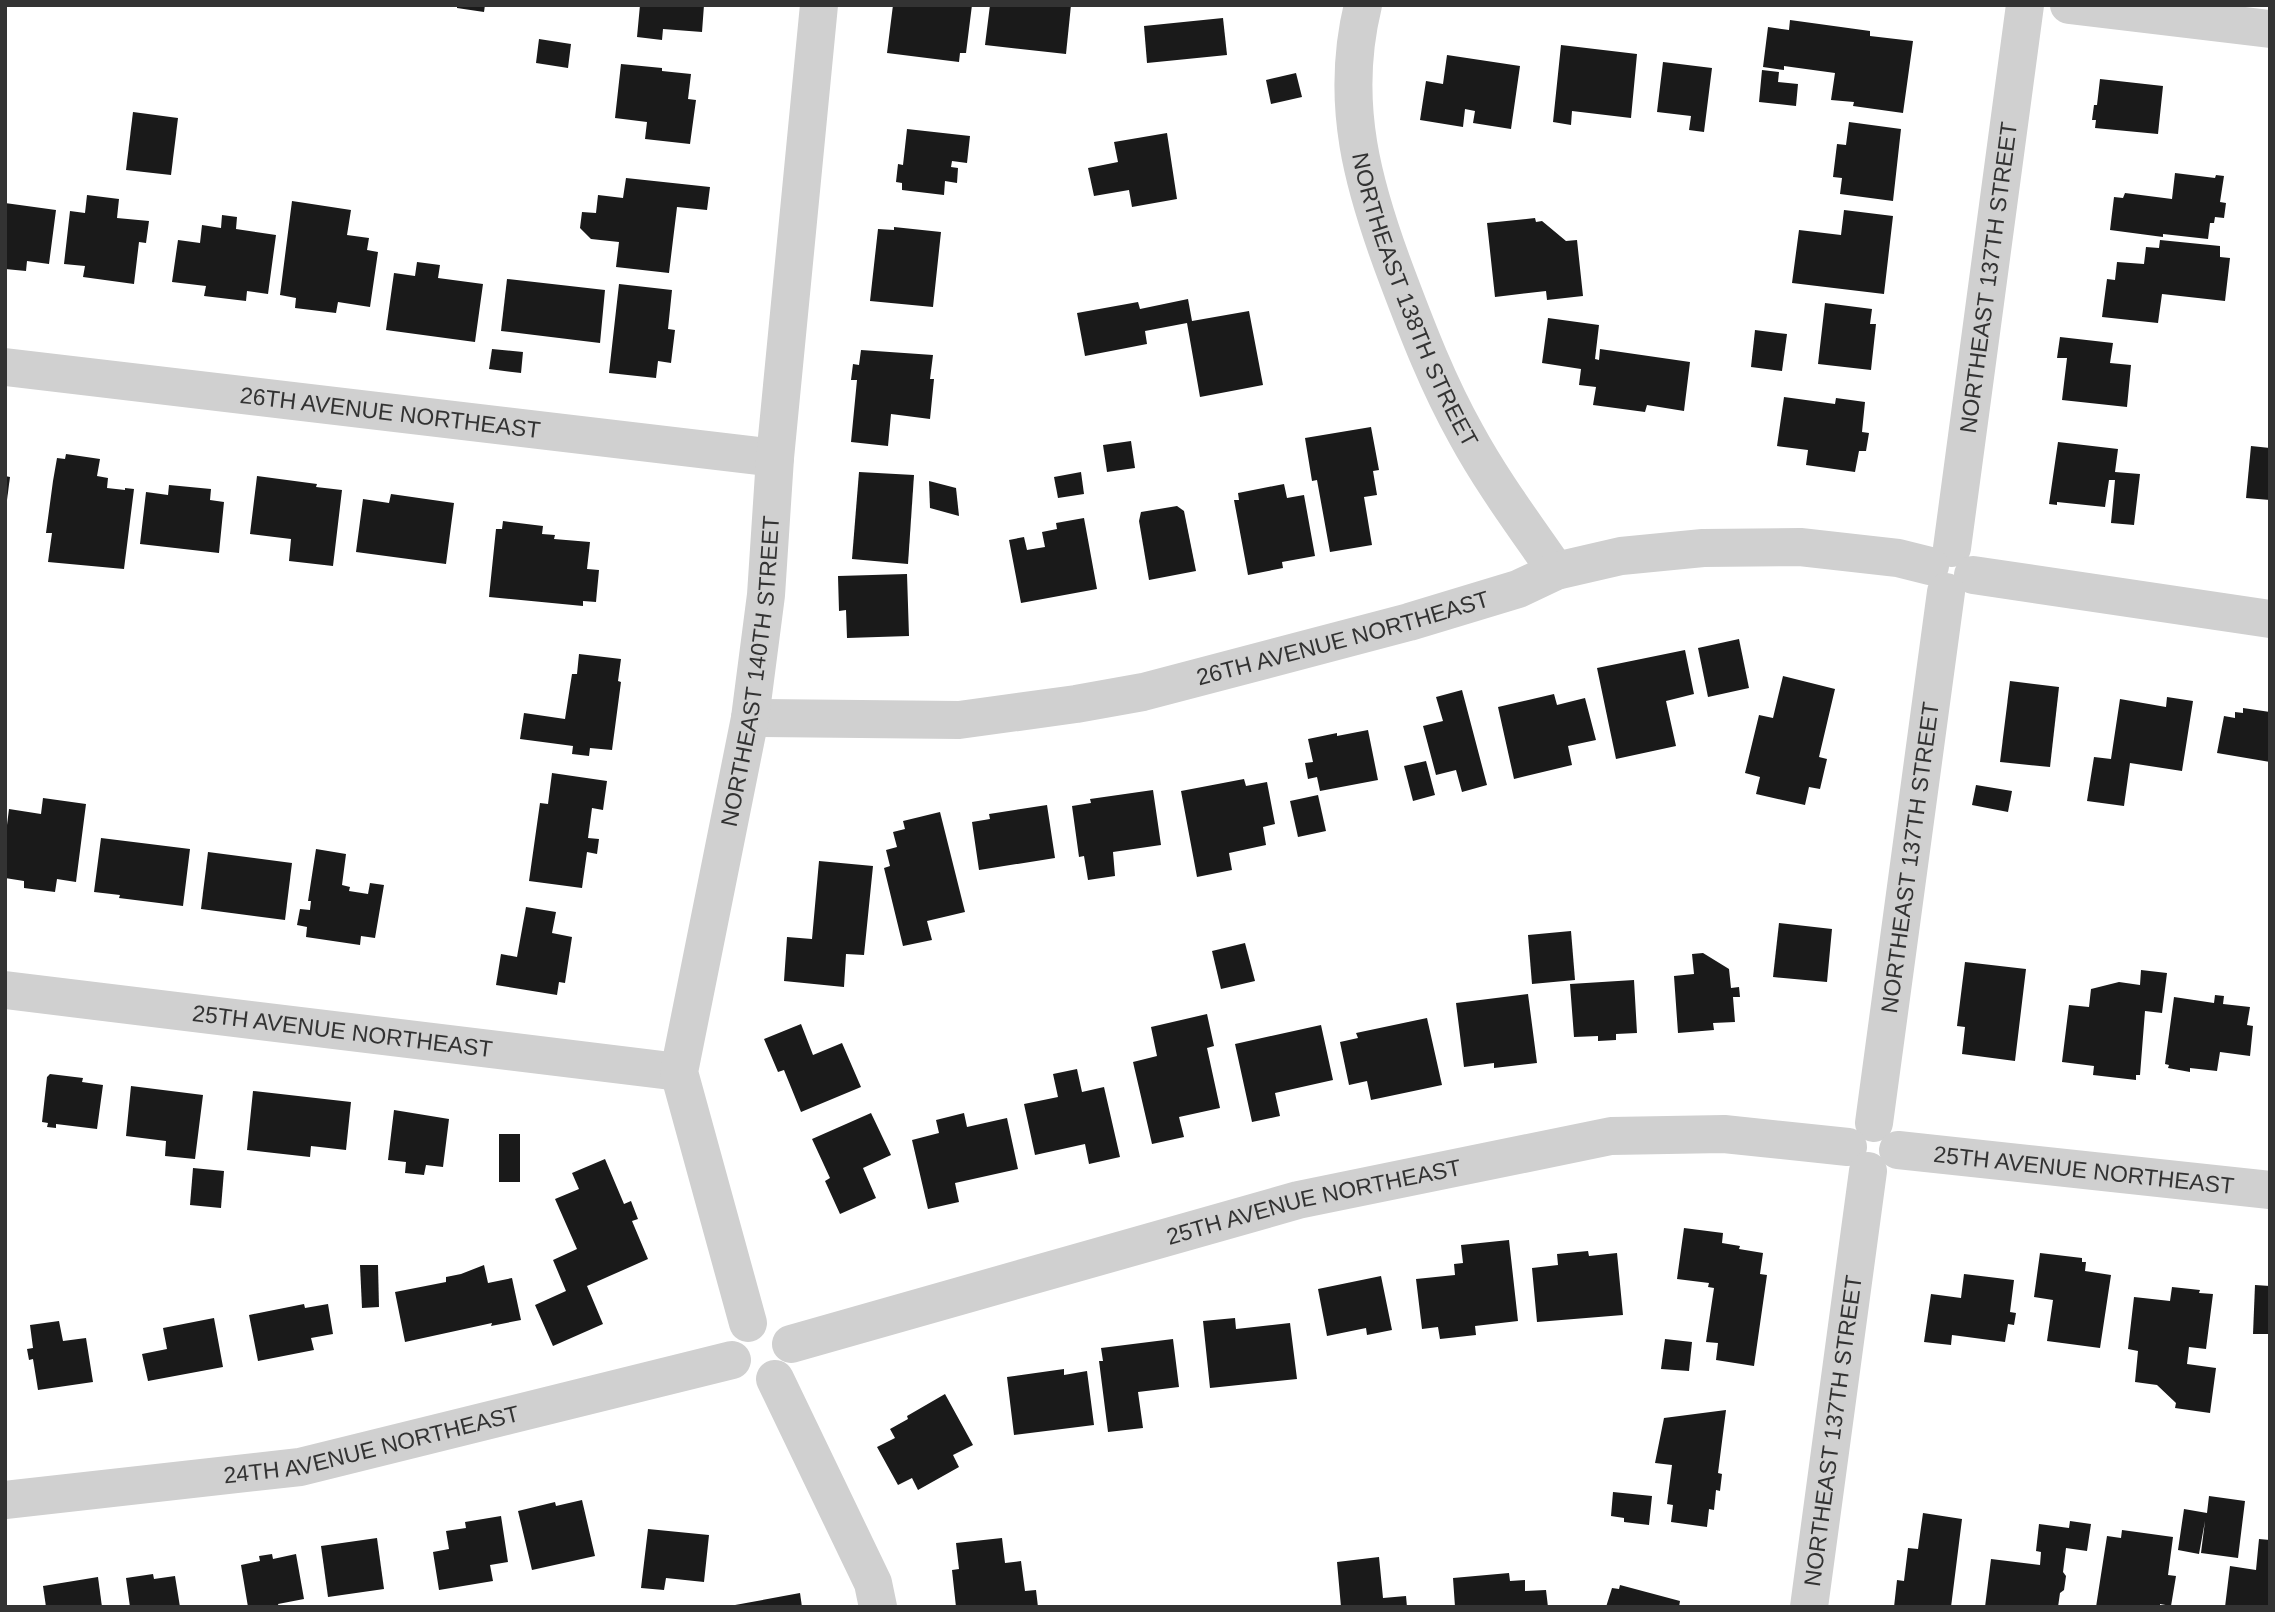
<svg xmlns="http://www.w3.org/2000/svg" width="2275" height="1612" font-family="Arial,sans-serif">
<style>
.building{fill:#1a1a1a}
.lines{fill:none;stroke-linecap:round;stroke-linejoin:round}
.street{stroke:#d0d0d0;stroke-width:38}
.labels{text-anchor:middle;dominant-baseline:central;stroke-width:7;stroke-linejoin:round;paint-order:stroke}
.street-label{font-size:23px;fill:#333;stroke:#fff}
</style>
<rect width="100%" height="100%" fill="#fff"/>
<g class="building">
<path d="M457,5h28l-1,7 -27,-4z"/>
<path d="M640,5h64l-2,27 -39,-3 -1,11 -25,-3z"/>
<path d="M893,5h79l-6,48h-6l-1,9 -72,-9z"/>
<path d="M990,5h81l-5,49 -81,-9z"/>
<path d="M1223,18l4,37 -80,8 -3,-37z"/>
<path d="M1790,20l80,11v5l43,5 -10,72 -50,-7 1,-4 -23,-2 4,-27 -51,-7v4l-21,-3 5,-40 21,3z"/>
<path d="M539,39l32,5 -3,24 -32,-5z"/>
<path d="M1561,45l76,9 -6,64 -59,-7 -1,14 -18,-3z"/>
<path d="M1447,55l73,11 -9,63 -38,-6 2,-12 -10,-2 -2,18 -43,-7 6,-39 17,3z"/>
<path d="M1663,62l49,6 -8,64 -15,-2 2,-14 -34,-4z"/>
<path d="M621,64l41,4v3l29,3 -3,25 8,1 -6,44 -45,-5 2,-17 -32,-4z"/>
<path d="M1762,70l17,2 -1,10 20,2 -2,22 -37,-4z"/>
<path d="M1296,73l6,24 -31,7 -5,-24z"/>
<path d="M2100,79l63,7 -5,48 -63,-6 1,-8h-4l2,-15h3z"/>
<path d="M133,112l45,6 -7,57 -45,-5z"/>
<path d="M1849,122l52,7 -8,72 -53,-7 2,-16 -9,-1 4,-33 9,1z"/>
<path d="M907,129l63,7 -3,27 -15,-2 -1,6 7,1 -1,15 -12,-2 -1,14 -42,-5v-7l-6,-1 2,-18 5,1z"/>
<path d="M1167,133l10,66 -45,8 -3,-17 -35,6 -6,-28 30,-6 -4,-20z"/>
<path d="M2175,173l40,5 1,-3 8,1 -4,26 6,1 -2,15 -9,-1 -1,6h-4l-2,16 -45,-5v3l-53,-7 4,-33 9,1 2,-5 47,6z"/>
<path d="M626,178l84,9 -3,23 -30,-3 -8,66 -53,-6 3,-25 -28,-3 -11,-11 2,-16 14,1 2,-18 25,3z"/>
<path d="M87,195l32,4 -2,19 32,3 -3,22 -7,-1 -5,42 -51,-7 2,-11 -21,-2 6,-53 15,2z"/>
<path d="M292,201l59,9 -4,25 22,3 -2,12 11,2 -8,55 -32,-5 -2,11 -41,-5 1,-10 -16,-3z"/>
<path d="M5,203l51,7 -7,54 -22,-3 -1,10 -21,-2z"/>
<path d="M1844,210l49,6 -9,78 -92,-11 7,-53 42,5z"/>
<path d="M222,215l15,2 -1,12 40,6 -8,59 -21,-3 -1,10 -42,-5 2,-10 -34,-4 6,-42 22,3 2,-18 19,3z"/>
<path d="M1535,218l1,4 6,-1 24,20 11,-1 6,56 -36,4 -1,-9 -51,6 -8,-74z"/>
<path d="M894,227l47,5 -8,75 -63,-6 8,-72 16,1z"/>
<path d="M2160,240l60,6v11l10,1 -5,43 -63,-7 -4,29 -56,-6 5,-38 8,1 2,-18 27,2 2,-17 13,1z"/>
<path d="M417,262l23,3 -2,13 45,6 -8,58 -89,-12 8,-57 21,3z"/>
<path d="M507,279l98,11 -5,53 -99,-12z"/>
<path d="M619,284l53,6 -4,39 7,1 -4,33 -13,-2 -2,17 -47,-5z"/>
<path d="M1188,299l4,22 57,-10 14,74 -63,12 -13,-74 -42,8 2,13 -62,12 -8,-43 61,-11 2,7z"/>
<path d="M1825,303l47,6 -2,15h6l-5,46 -53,-6z"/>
<path d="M1548,318l51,7 -4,34 4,1 1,-11 90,13 -6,49 -37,-6 -2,7 -52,-7 3,-18 -17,-2 2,-16 -39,-6z"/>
<path d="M1755,330l32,4 -5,37 -31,-4z"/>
<path d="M2060,337l53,6 -3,20 21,2 -4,42 -65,-7 5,-42h-10z"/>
<path d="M492,349l31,3 -2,21 -32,-4z"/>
<path d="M861,350l72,5 -3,24h4l-4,40 -39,-5 -3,32 -37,-4 6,-62h-6l2,-16 6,1z"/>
<path d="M1784,397l51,7 1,-6 29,4 -3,30 7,1 -3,18h-7l-4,21 -49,-7 2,-15 -31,-4z"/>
<path d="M1371,427l8,43 -6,1 4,24 -13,2 8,48 -42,7 -13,-72 -5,1 -7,-43z"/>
<path d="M1131,441l4,27 -28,4 -4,-27z"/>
<path d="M2058,442l60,7 -3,23 25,2 -6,51 -23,-2 4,-43h-6l-4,27 -48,-5v3l-8,-1z"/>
<path d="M2251,446l19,2v52l-24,-2z"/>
<path d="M66,454l34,5 -3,17 11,2 -1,10 18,2v-2l9,1 -10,80 -76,-7 4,-29h-6l7,-52 4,-23 8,1z"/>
<path d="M859,472l55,3 -6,89 -56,-5z"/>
<path d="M1081,472l3,22 -26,4 -4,-21z"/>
<path d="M5,476l5,1 -3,23h-2z"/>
<path d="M257,476l60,8 -1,3 26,3 -9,76 -44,-5 2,-22 -41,-5z"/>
<path d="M929,481l27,7 3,28 -29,-8z"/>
<path d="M1284,484l3,14 17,-3 11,61 -33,6 1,6 -35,7 -14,-75h5l-1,-7z"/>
<path d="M169,485l42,4 -1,11 14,2 -5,51 -79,-9 6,-52 22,3z"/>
<path d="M391,494l63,9 -8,61 -90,-12 7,-53 26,4z"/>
<path d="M1177,506l7,5 12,60 -47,9 -10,-59 2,-9z"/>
<path d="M1084,518l13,71 -76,14 -12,-63 15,-3 3,13 18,-3 -3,-15 15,-3 -1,-6z"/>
<path d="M503,521l40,5 -1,8 13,1 -1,4 36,3 -3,27 12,1 -3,32 -13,-1v5l-94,-9 7,-68h6z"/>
<path d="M907,574l2,62 -62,2 -1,-28 -7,1 -1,-35z"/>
<path d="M1739,639l10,49 -41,9 -10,-49z"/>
<path d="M1685,650l9,44 -28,7 10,45 -60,13 -19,-91z"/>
<path d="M579,654l42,5 -3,22 3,1 -9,68 -22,-2 -1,8 -17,-2 1,-8 -53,-7 4,-26 41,6 7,-45h5z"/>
<path d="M1783,676l52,13 -16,68 8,2 -7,30 -11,-2 -4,18 -49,-11 4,-17 -15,-4 14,-58 14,3z"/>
<path d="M2010,681l49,6 -9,80 -50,-5z"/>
<path d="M1462,690l25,95 -25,7 -6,-22 -20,5 -13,-49 20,-5 -7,-24z"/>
<path d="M1554,694l3,11 28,-7 11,42 -28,6 4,19 -58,14 -16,-72z"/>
<path d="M2167,697l26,4 -11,70 -52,-8 -6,43 -37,-5 7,-44 17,2 9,-60 46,8z"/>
<path d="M2243,708l27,4v50l-53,-9 7,-37 11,2v-6l8,1z"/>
<path d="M1368,730l10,50 -58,11 -3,-14 -9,2 -3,-16 8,-1 -5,-23 29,-6v3z"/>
<path d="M1426,761l9,34 -22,6 -9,-35z"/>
<path d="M552,773l55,8 -4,29 -11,-2 -4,30 11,1 -2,15 -10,-2 -5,36 -53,-7 11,-78 8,1z"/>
<path d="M1244,779l2,7 21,-4 8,42 -12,3 3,18 -37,8 3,17 -35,7 -16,-86z"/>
<path d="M1976,785l36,6 -4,21 -36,-7z"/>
<path d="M1153,790l8,55 -48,7 2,24 -27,4 -4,-24 -5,1 -7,-51 19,-3 -1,-4z"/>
<path d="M1318,795l8,36 -28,6 -8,-36z"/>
<path d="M43,798l43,6 -10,78 -19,-3 -2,13 -31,-4v-7l-19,-3v-54l2,1 2,-16 32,5z"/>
<path d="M1047,805l8,53 -76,12 -7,-48 18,-3 -1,-5z"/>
<path d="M940,812l25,100 -38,9 5,19 -29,6 -19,-78 6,-2 -4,-16 11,-3 -4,-15 12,-3 -2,-8z"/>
<path d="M101,838l89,11 -7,57 -64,-8 1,-3 -26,-3z"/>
<path d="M316,849l30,5 -4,31 8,2 -1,4 19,3 2,-11 14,2 -9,53 -14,-2 -1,9 -54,-8 1,-10 -10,-2 3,-16 10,1 1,-9h-3z"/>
<path d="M208,852l84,11 -7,57 -84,-11z"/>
<path d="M819,861l54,5 -9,89 -18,-1 -2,33 -60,-6 3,-44 25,2z"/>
<path d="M526,907l30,5 -4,21 20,4 -7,46 -6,-1 -2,13 -61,-10 5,-31 16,3z"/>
<path d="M1779,923l53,6 -5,53 -54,-5z"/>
<path d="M1571,931l4,49 -43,4 -4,-49z"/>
<path d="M1245,943l10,38 -34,8 -9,-38z"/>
<path d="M1703,953l26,16 2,19 8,-1 1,10h-7l2,25 -22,1 1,7 -36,3 -4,-57 20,-2 -2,-20z"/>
<path d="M1965,962l61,7 -11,92 -53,-7 3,-27 -8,-1z"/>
<path d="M2141,970l26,3 -5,40 -17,-2 -5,64h-4v5l-43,-5 1,-9 -32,-4 7,-57 20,2 2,-18 28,-7 21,3z"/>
<path d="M1634,980l3,53 -21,1v6l-18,1v-5l-24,1 -4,-53z"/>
<path d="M1528,994l9,69 -43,5v-5l-30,4 -8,-64z"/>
<path d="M2215,995l9,1 -1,8 27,3 -3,18 6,1 -3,30 -30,-4 -3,19 -27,-3v4l-22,-4 1,-3 -4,-1 9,-67 40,6z"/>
<path d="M1207,1014l7,32 -7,2 13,60 -41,9 5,20 -32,7 -19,-82 24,-6 -6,-29z"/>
<path d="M1427,1018l15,67 -71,15 -4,-19 -18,4 -9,-43 18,-4 -2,-5z"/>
<path d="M801,1024l12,31 29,-12 19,44 -60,25 -17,-42 -6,2 -14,-33z"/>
<path d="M1321,1025l12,55 -58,13 5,23 -28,6 -17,-78z"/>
<path d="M1077,1069l5,23 22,-5 16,70 -31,7 -4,-20 -50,11 -11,-51 34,-7 -5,-23z"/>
<path d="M50,1074l33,4 -1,4 21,3 -6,44 -41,-5v4l-9,-1 1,-4 -6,-1 5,-45z"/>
<path d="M131,1086l72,9 -8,64 -30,-3 1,-15 -40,-5z"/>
<path d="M253,1091l98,11 -5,48 -35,-4 -1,11 -63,-7z"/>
<path d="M394,1110l55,9 -6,48 -17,-2 -2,10 -19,-2 1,-11 -18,-2z"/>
<path d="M871,1113l20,42 -28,13 13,30 -36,16 -15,-33 5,-3 -18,-39z"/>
<path d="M964,1113l3,14 40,-9 11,51 -63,14 4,19 -31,7 -16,-69 27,-7 -3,-13z"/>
<rect x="499" y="1134" width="21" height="48"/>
<path d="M605,1159l19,45 7,-3 7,18 -6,2 16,38 -61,27 16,38 -50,22 -18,-41 31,-14 -13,-31 24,-11 -22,-50 24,-10 -7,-16z"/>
<path d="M193,1168l31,3 -3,37 -31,-3z"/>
<path d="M1684,1228l39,5 -1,10 18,3 -1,3 24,4 -3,21 7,1 -13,91 -38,-6 2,-17 -12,-1 8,-54 -6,-1 1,-4 -32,-4z"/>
<path d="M1509,1240l9,81 -43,5 1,9 -36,4 -2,-12 -16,2 -6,-50 39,-4 -1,-11 9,-1 -2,-18z"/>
<path d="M1588,1251l1,5 28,-3 6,62 -86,7 -5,-54 26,-3 -1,-11z"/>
<path d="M2040,1253l42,5v4h4l-1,9 26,4 -11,73 -53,-7 6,-41 -19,-3z"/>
<path d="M360,1265h18l1,42 -17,1z"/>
<path d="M484,1265l4,18 24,-5 9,42 -30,6 1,-3 -87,19 -10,-50 51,-10v-5l15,-3z"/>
<path d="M1964,1274l50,6 -4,32 6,1 -2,12 -6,-1 -3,18 -53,-7 -1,10 -27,-3 7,-48 30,4z"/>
<path d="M1381,1276l11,54 -25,5 -1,-7 -39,8 -9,-47z"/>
<path d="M2255,1285l15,1v48h-17z"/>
<path d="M2172,1287l28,3 -1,3 14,1 -7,55 -17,-2 -2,17 29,4 -6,45 -35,-5 1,-5 -19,-18 -22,-3 3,-31 -10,-2 6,-52 36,4z"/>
<path d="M304,1304l1,4 23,-4 5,30 -22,4 3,12 -56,11 -9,-46z"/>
<path d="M214,1318l9,49 -75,14 -6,-27 25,-5 -4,-21z"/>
<path d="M1235,1318l1,11 54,-6 7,56 -87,9 -7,-67z"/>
<path d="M59,1321l4,20 23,-3 7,44 -55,8 -5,-31 -4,1 -2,-11 6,-1 -3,-23z"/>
<path d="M1173,1339l6,48 -41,5 5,36 -35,4 -9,-71h4l-2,-13z"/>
<path d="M1665,1339l27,3 -3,29 -28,-2z"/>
<path d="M1064,1369v6l23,-4 7,54 -80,10 -7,-58z"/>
<path d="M945,1394l28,51 -20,10 6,12 -41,23 -6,-12 -14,7 -21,-38 18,-9 -5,-9 18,-10 -1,-3z"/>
<path d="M1726,1410l-8,63 4,1 -2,17 -4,-1 -2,20 -5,-1 -2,18 -36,-5 2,-17 -6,-1 5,-39 -17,-2 9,-45z"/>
<path d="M1613,1492l39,4 -3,29 -25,-3v-4l-13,-2z"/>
<path d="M2209,1496l36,5 -7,57 -37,-5 4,-32 -6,33 -21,-4 6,-41 23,4z"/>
<path d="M582,1500l13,56 -63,14 -14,-59 37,-9 1,4z"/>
<path d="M1923,1513l39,6 -11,88h-57l3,-27 7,1 4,-33 10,1z"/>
<path d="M501,1516l7,46 -18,3 3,16 -54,9 -6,-38 16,-3 -3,-18 20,-3 -1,-6z"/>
<path d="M2070,1521l21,3 -4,27 -21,-3 -3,24 3,4 -2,14 -4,3 -2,14h-73l6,-48 49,6 1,-13 -5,-1 3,-27 30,4z"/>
<path d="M648,1529l61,6 -5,47 -38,-4 -2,12 -23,-2z"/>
<path d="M2122,1530l51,7 -5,38 8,1 -5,30 -11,-2v3h-64l11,-71 14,2z"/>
<path d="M377,1538l7,51 -56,8 -7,-51z"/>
<path d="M1002,1538l3,25 16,-2 4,30 11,-1 2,17h-82l-4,-37 7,-1 -3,-26z"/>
<path d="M2259,1539l11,1v67h-45l5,-41 26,4z"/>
<path d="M272,1554l1,5 23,-5 8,45 -26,5 1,3h-31l-7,-42 19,-4 -1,-5z"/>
<path d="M1379,1557l4,41 23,-2 1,11h-66l-4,-45z"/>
<path d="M1509,1573l1,8 15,-1v11l21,-1 2,17h-93l-2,-29z"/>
<path d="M153,1574l1,5 21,-3 5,31h-50l-4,-29z"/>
<path d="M98,1577l4,30h-56l-3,-21z"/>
<path d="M1620,1585l60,16 -1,6h-73l6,-19 7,1z"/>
<path d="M800,1593l2,14h-67v-2z"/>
</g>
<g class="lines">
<g class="street">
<path id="s1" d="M1363,5c-24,98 0,182 35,274 20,53 40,105 68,155 26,48 59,92 90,137"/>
<path d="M2069,5l201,24"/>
<path id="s2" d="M5,367l770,91"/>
<path id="s3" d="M1952,548l73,-543"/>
<path d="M1973,575l297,44"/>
<path id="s4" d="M750,718l209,2 117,-16 67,-12 266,-70 109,-33 38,-18 65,-15 82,-8 97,-1 98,11 32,8"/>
<path id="s5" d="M5,990l674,82"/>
<path id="s6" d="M1874,1123l72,-531"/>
<path id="s7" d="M1898,1150l372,40"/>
<path id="s8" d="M748,1323l-69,-251 71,-354 16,-123 9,-137 44,-453"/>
<path id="s9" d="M791,1344l507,-144 313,-64 113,-2 124,13"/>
<path d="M775,1379l98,204 5,24"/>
<path id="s10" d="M5,1500l295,-33 432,-107"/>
<path id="s11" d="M1809,1607l59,-436"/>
</g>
</g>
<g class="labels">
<g class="street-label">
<text stroke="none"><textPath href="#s3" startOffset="273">NORTHEAST 137TH STREET</textPath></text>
<text stroke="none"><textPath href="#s1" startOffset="306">NORTHEAST 138TH STREET</textPath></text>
<text stroke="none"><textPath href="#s2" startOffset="388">26TH AVENUE NORTHEAST</textPath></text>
<text stroke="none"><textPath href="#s4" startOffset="602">26TH AVENUE NORTHEAST</textPath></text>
<text stroke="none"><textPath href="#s8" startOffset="668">NORTHEAST 140TH STREET</textPath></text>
<text stroke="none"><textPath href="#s6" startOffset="268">NORTHEAST 137TH STREET</textPath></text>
<text stroke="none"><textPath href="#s5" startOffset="340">25TH AVENUE NORTHEAST</textPath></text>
<text stroke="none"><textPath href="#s7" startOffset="187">25TH AVENUE NORTHEAST</textPath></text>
<text stroke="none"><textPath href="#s9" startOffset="542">25TH AVENUE NORTHEAST</textPath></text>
<text stroke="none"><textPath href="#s11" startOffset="178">NORTHEAST 137TH STREET</textPath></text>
<text stroke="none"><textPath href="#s10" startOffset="371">24TH AVENUE NORTHEAST</textPath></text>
</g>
</g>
<rect width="2275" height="1612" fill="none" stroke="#333333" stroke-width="14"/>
</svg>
